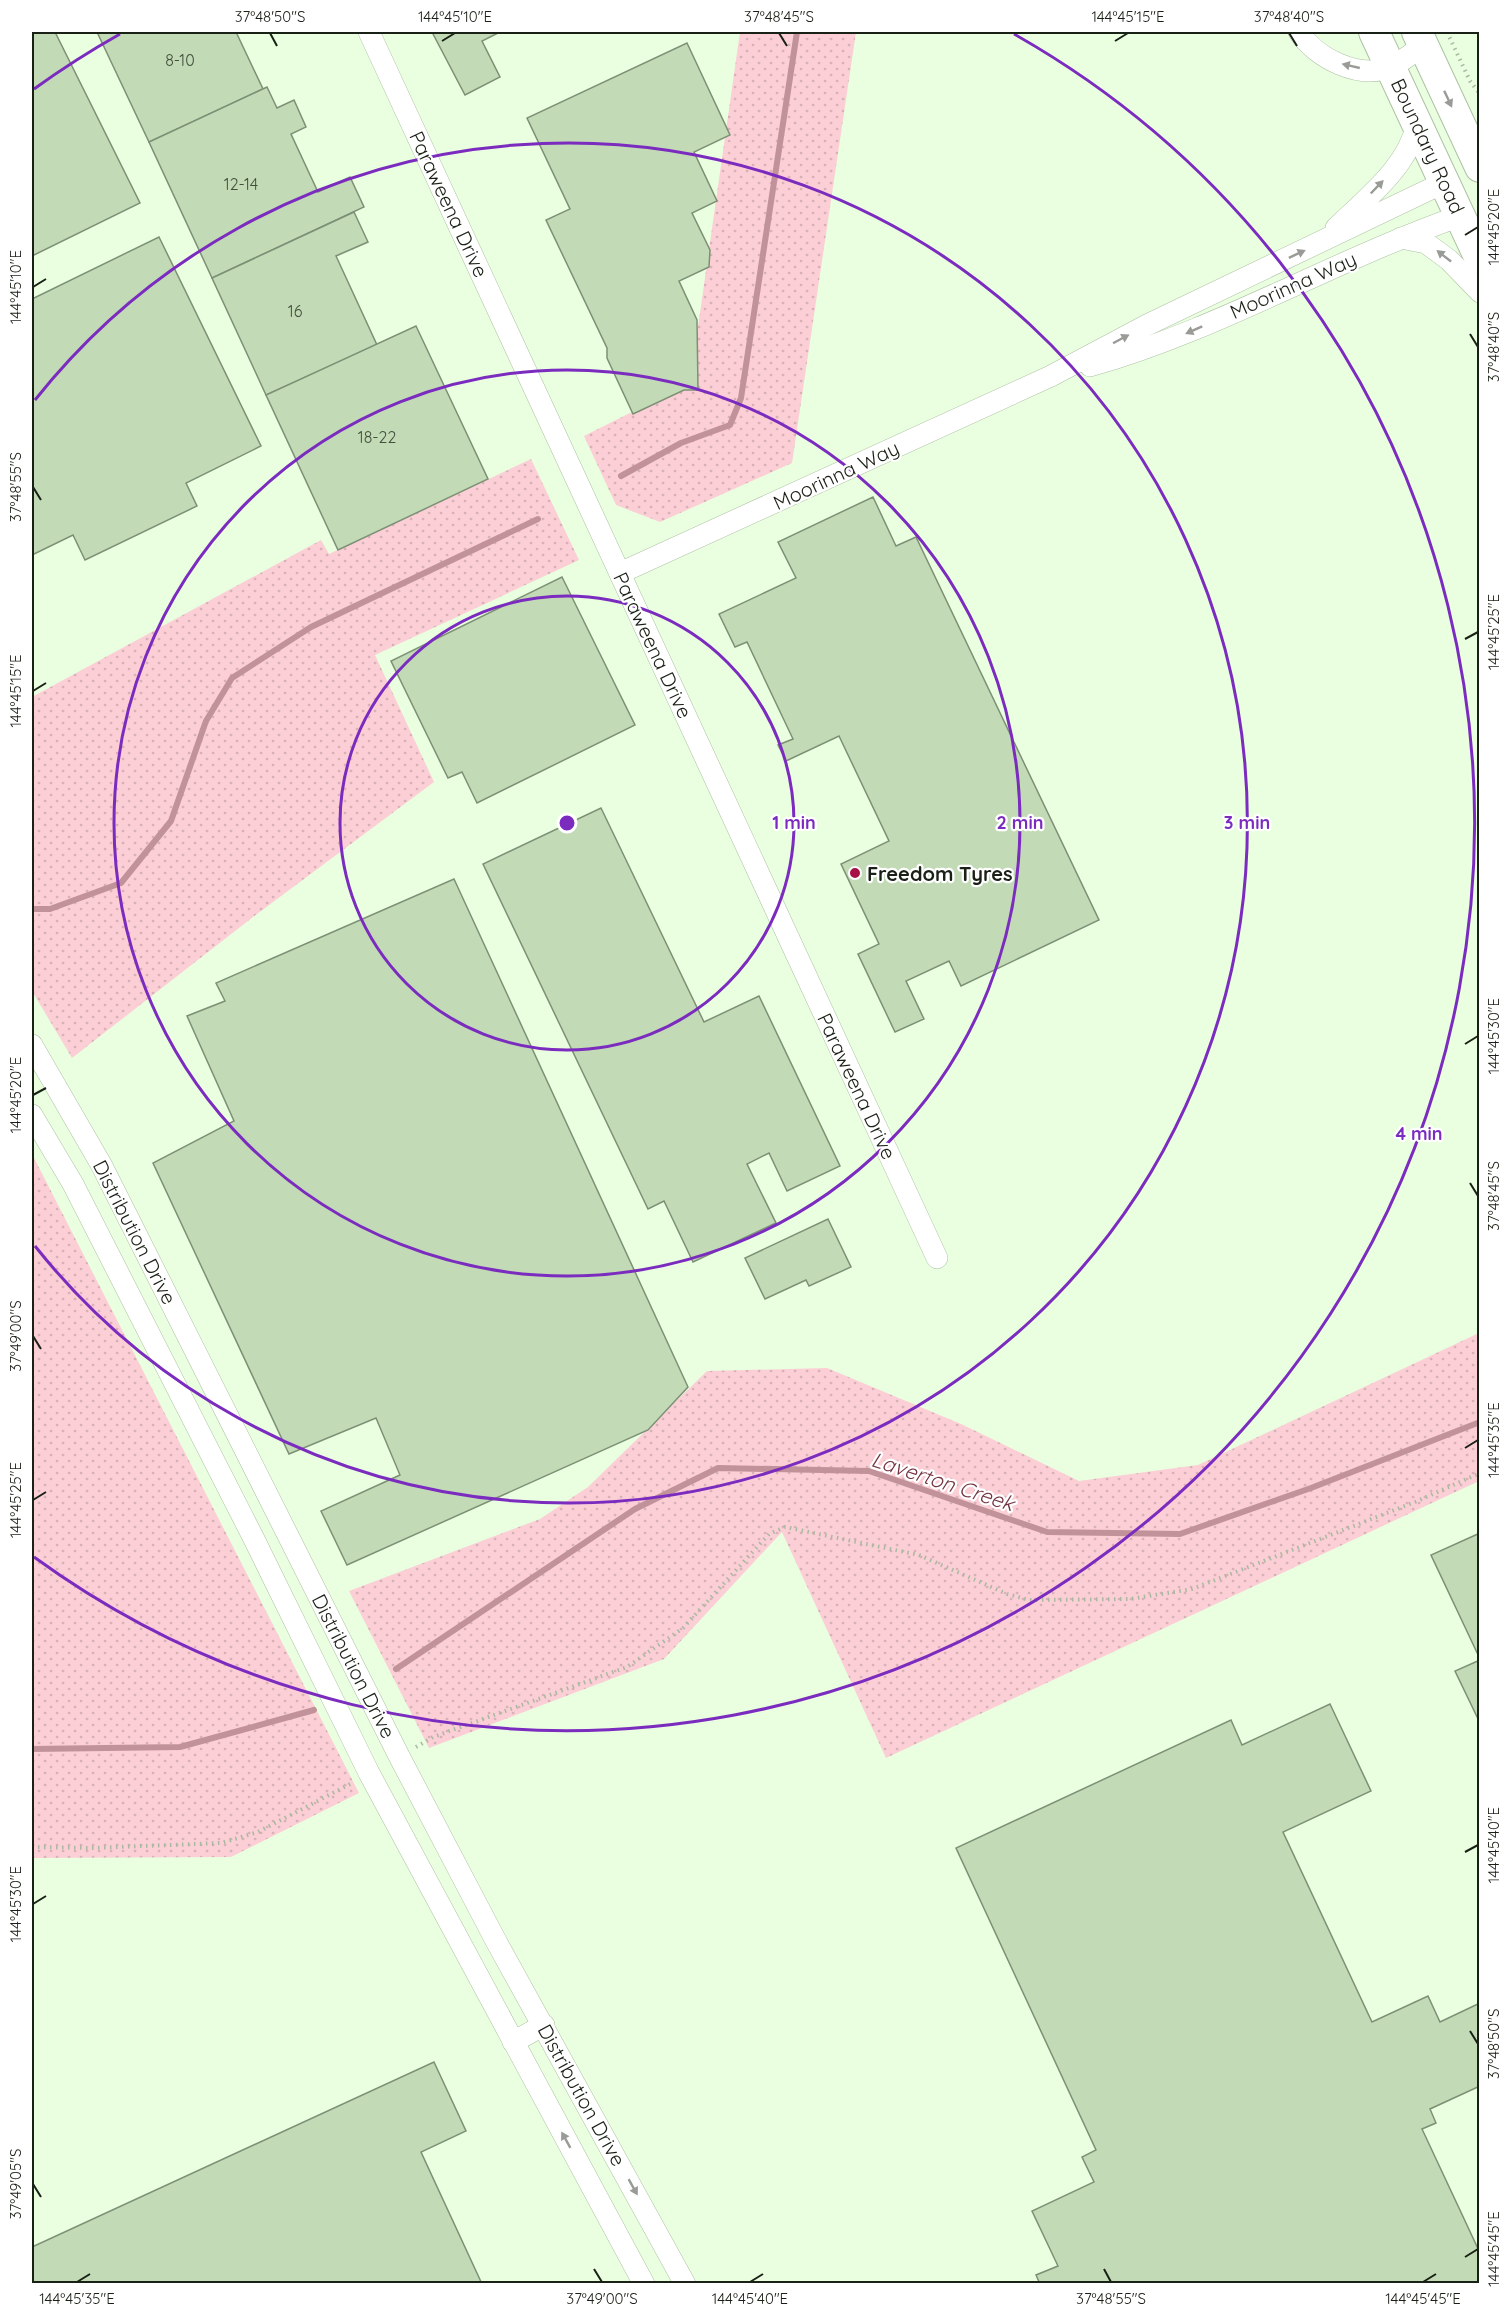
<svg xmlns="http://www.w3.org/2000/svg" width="1511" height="2315" font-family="Quicksand,sans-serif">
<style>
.grass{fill:url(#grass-dots)}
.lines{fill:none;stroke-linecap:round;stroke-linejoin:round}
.stream{stroke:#c19299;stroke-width:6}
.building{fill:#c2dbb6;stroke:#7d9075;stroke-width:1.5}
.street-casing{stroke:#adc1a4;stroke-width:22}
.secondary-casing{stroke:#adc1a4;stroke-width:32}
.path{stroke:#a9b9a1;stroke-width:4;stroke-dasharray:1.5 4.5;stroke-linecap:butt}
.street{stroke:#fff;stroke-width:21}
.secondary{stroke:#fff;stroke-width:30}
.oneway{fill:#989b96}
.ticks{fill:none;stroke:#192015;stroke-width:2}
.ring{fill:none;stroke:#7b2cbf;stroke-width:3}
.poi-dot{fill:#a71045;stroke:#fff;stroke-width:2}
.labels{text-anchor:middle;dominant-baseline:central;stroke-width:4.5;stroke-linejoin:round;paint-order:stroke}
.number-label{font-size:16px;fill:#434f3d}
.street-label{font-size:20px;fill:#192015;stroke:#fff}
.poi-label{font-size:20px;font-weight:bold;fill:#192015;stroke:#fff;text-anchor:start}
.water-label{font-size:21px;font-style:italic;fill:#733542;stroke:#fff}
.centre{fill:#7b2cbf;stroke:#fff;stroke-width:3}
.ring-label{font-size:18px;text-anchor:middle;font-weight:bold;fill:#7b2cbf;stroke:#fff;stroke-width:4.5;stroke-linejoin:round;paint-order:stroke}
.neatline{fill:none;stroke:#192015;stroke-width:2}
.ticks-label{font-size:15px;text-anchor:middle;fill:#192015}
</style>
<defs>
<pattern id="grass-dots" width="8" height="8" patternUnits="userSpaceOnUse" patternTransform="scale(1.5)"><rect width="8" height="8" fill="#fbcfd5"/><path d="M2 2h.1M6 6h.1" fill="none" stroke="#d7b1b6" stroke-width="1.8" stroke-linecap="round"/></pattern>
</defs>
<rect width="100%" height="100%" fill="#eafee0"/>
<g class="grass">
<path d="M740,32h116l-64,431 -132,59 -44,-17 -32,-69 106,-53z"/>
<path d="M531,459l48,101 -204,95 59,127 -181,135 -181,141 -40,-67v-294l289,-157 8,14z"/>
<path d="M32,1154l327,639 -128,64 -199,1z"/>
<path d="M1479,1333v148l-593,277 -104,-226 -118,127 -235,89 -80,-157 191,-72 48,-32 119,-116 120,-3 134,56 118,57 119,-16z"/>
</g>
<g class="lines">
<g class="stream">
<path d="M621,476l60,-33 49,-18 11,-27 56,-366"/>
<path d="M32,909h18l71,-26 50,-62 35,-100 26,-43 79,-51 227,-108"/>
<path d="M396,1669l239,-160 83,-41 151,3 178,61 133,2 131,-46 169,-66"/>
<path d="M32,1749l148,-2 134,-37"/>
</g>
</g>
<g class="building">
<path d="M32,32h23l85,171 -108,53z"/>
<path d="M97,32h139l27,57 -114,53z"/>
<path d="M432,32h68l-18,9 18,36 -35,18z"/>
<path d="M687,43l43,92 -36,17 23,49 -25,12 18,37 -1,17 -30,14 18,39 1,70h-14l-51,24 -26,-56v-10l-61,-128 24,-11 -43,-91z"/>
<path d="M267,87l10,21 17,-8 12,27 -15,7 27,58 32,-15 14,30 -152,71 -63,-136z"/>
<path d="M354,212l14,30 -32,14 41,89 -111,50 -54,-117z"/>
<path d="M159,237l102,209 -75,37 11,23 -112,54 -12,-25 -41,20v-256z"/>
<path d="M416,326l72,153 -150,71 -72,-155z"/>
<path d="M873,497l23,49 20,-9 183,383 -138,66 -12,-25 -43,20 18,38 -29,13 -37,-78 21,-10 -38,-80 48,-23 -50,-105 -53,25 -8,-16 15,-6 -46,-97 -12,5 -16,-33 77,-36 -18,-36z"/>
<path d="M562,577l73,148 -158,78 -15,-31 -14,6 -57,-117z"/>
<path d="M601,808l103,214 55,-26 81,170 -53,25 -18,-38 -22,11 29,59 -83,39 -29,-61 -16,8 -165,-345z"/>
<path d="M454,879l234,508 -40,43 -301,135 -26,-54 79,-36 -24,-57 -87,36 -136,-291 81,-42 -47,-105 38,-15 -9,-18z"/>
<path d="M828,1219l23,48 -42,19 -3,-6 -41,19 -20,-41z"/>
<path d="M1480,1533v126l-49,-104z"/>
<path d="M1480,1660v63l-25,-52z"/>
<path d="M1330,1704l41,87 -88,41 89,190 56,-26 12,26 40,-19v83l-50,23 6,14 -14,6 58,124v31h-440l-4,-9 22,-9 -26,-55 62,-29 -12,-25 14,-7 -140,-302 275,-128 11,25z"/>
<path d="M434,2062l32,69 -45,21 61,132h-450v-37z"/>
</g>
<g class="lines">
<g class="street-casing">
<g id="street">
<path d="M369,32l568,1226"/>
<path d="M1299,32c17,26 61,49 93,34 11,-5 21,-14 31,-20"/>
<path d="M1336,228c31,-30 73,-62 81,-105"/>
<path d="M1401,238l25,5 23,17 31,32"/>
<path d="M1090,366c128,-36 244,-106 370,-150"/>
<path d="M620,573l431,-197 96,-51 298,-143"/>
<path d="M32,1045l70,121 297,590 97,185 189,343"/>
<path d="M32,1115l41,69 181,355 115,234 275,511"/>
<path d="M513,2042l31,-17"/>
</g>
</g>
<g class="secondary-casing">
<g id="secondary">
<path d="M1374,32l106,227"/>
<path d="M1417,32l63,135"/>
</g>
</g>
<g class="path">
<path d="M1447,32l23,49 10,13"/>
<path d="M416,1747l17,-10 194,-70 56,-39 86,-94 16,-7 134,28 88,39 22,6 101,-1 62,-10 223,-87 65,-29"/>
<path d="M32,1847l59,1 130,-5 37,-11 94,-49"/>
</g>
<use href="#street" class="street"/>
<use href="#secondary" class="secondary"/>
</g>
<defs><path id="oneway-solid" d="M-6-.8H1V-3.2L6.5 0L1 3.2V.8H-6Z" transform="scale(1.5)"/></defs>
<g class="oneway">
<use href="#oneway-solid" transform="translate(1351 66) rotate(-167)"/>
<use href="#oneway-solid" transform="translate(1448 99) rotate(65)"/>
<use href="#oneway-solid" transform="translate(1377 187) rotate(-46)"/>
<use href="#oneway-solid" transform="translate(1297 254) rotate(-25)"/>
<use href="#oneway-solid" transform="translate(1444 256) rotate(-142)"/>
<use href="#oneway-solid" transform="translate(1194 330) rotate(156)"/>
<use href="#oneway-solid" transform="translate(1121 339) rotate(-28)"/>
<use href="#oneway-solid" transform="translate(566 2140) rotate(-119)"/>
<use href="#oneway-solid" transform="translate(633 2187) rotate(61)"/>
</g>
<path class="ticks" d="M270,33l7,13M779,33l8,13M1289,33l8,13M442,41l13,-8M1115,41l13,-8M1465,235l13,-8M33,287l13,-8M1470,334l8,13M33,487l8,13M1465,639l13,-7M33,691l13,-8M1465,1044l13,-8M33,1095l13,-7M1470,1183l8,13M33,1336l8,13M1465,1448l13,-8M33,1500l13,-8M1465,1852l13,-7M33,1904l13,-8M1470,2031l8,13M33,2184l8,13M1465,2257l13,-8M594,2269l8,13M1104,2269l7,13M77,2282l13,-8M750,2282l13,-8M1423,2282l13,-8"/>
<g class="ring">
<circle cx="567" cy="823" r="227"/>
<circle cx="567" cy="823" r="453"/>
<path d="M35 400A680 680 0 1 1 35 1246"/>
<path d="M34 89A907 907 0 0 1 120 34M1014 34A907 907 0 1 1 34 1557"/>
</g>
<circle class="poi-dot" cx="855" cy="873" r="6"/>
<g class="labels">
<g class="number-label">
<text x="180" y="60">8-10</text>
<text x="241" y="184">12-14</text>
<text x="295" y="311">16</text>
<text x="377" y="437">18-22</text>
</g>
<g class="street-label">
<text transform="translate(1428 146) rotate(65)">Boundary Road</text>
<text transform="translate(449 204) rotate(65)">Paraweena Drive</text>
<text transform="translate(1293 285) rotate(-24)">Moorinna Way</text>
<text transform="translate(836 475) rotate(-25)">Moorinna Way</text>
<text transform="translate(653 645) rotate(65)">Paraweena Drive</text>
<text transform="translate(857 1086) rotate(65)">Paraweena Drive</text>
<text transform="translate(135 1232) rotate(63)">Distribution Drive</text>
<text transform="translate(354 1666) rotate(63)">Distribution Drive</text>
<text transform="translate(582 2095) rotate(61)">Distribution Drive</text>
</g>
<g class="poi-label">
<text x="867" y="873">Freedom Tyres</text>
</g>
<g class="water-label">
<text transform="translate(943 1481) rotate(18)">Laverton Creek</text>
</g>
</g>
<circle cx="567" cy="823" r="9" class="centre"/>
<g class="ring-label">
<text x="794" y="829">1 min</text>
<text x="1020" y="829">2 min</text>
<text x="1247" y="829">3 min</text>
<text x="1419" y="1140">4 min</text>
</g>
<rect width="1511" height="2315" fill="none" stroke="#ffffff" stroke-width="66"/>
<rect x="33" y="33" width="1445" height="2249" class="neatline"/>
<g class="ticks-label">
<text x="270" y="22">37°48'50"S</text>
<text x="455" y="22">144°45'10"E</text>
<text x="779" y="22">37°48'45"S</text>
<text x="1128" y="22">144°45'15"E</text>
<text x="1289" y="22">37°48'40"S</text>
<text transform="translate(1494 227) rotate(-90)" y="5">144°45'20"E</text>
<text transform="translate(16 287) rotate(-90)" y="5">144°45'10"E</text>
<text transform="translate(1494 347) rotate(-90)" y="5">37°48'40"S</text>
<text transform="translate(16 487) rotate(-90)" y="5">37°48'55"S</text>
<text transform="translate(1494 632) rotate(-90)" y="5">144°45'25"E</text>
<text transform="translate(16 691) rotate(-90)" y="5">144°45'15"E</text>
<text transform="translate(1494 1036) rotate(-90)" y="5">144°45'30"E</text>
<text transform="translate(16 1095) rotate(-90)" y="5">144°45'20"E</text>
<text transform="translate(1494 1196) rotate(-90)" y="5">37°48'45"S</text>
<text transform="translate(16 1336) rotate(-90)" y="5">37°49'00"S</text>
<text transform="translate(1494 1440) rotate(-90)" y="5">144°45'35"E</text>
<text transform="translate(16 1500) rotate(-90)" y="5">144°45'25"E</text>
<text transform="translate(1494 1845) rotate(-90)" y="5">144°45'40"E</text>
<text transform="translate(16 1904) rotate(-90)" y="5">144°45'30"E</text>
<text transform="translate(1494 2044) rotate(-90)" y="5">37°48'50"S</text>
<text transform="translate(16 2184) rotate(-90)" y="5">37°49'05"S</text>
<text transform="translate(1494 2249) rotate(-90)" y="5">144°45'45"E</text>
<text x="77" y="2304">144°45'35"E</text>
<text x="602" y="2304">37°49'00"S</text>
<text x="750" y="2304">144°45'40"E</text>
<text x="1111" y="2304">37°48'55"S</text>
<text x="1423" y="2304">144°45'45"E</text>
</g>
</svg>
